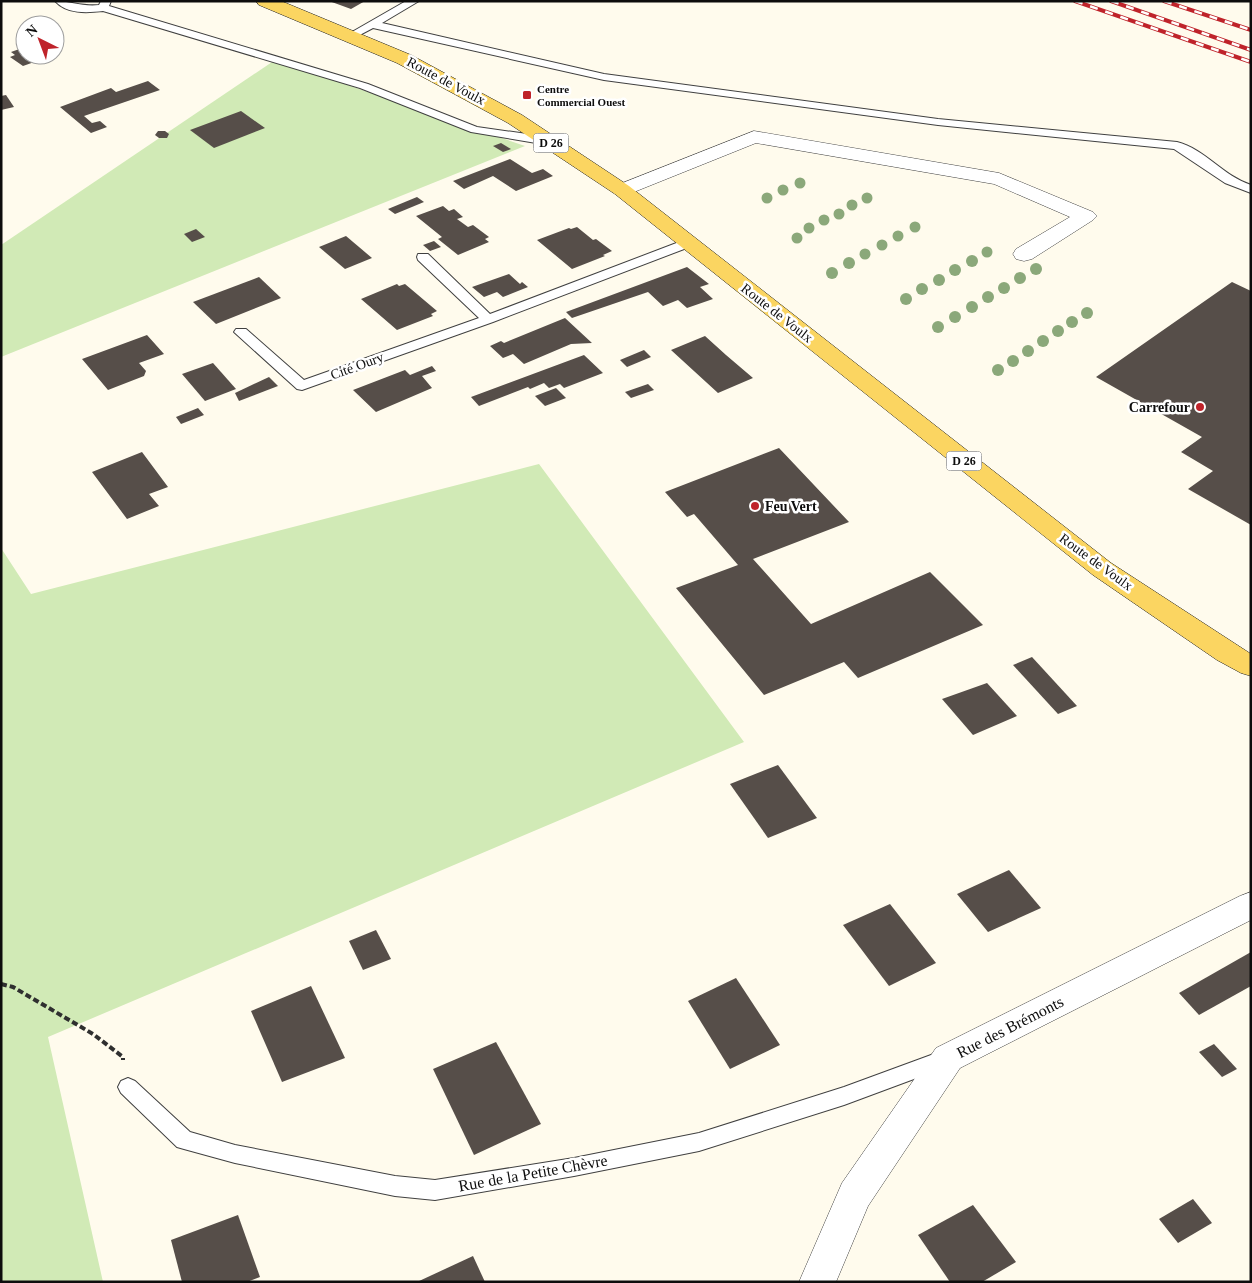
<svg xmlns="http://www.w3.org/2000/svg" width="1252" height="1283" font-family="Georgia,serif">
<style>
.green{fill:#d1eab6}
.building{fill:#564e49}
.lines{fill:none;stroke-linecap:round;stroke-linejoin:round}
.service-casing{stroke:#404040;stroke-width:2}
.minor-casing{stroke:#404040;stroke-width:1}
.primary-casing{stroke:#1e1e1e;stroke-width:1}
.path{stroke:#2f2f2f;stroke-width:4;stroke-dasharray:6 3;stroke-linecap:butt}
.service{fill:#fff;fill-rule:evenodd}
.minor{fill:#fff;fill-rule:evenodd}
.primary{fill:#fbd561;fill-rule:evenodd}
.rail-casing{stroke:#bf232a;stroke-width:4}
.rail{stroke:#fff;stroke-width:2.5;stroke-dasharray:8;stroke-linecap:butt}
.tree{fill:#8ba87a}
.poi-dot{fill:#bf232a;stroke:#fff;stroke-width:2}
.labels{text-anchor:middle;dominant-baseline:central;stroke-width:5;stroke-linejoin:round;paint-order:stroke}
.far-poi-label{font-size:11px;font-weight:bold;fill:#0d0d0d;stroke:#fff;text-anchor:start}
.shield{fill:#fff;stroke:#565656;stroke-width:1}
.shield-label{font-size:12px;font-weight:bold;fill:#0d0d0d}
.street-label{font-size:14px;fill:#0d0d0d;stroke:#fff}
.poi-label{font-size:14px;font-weight:bold;fill:#0d0d0d;stroke:#fff;text-anchor:end}
.near-street-label{font-size:16px;fill:#0d0d0d;stroke:#fff}
</style>
<rect width="100%" height="100%" fill="#fffbed"/>
<g class="green">
<path d="M275,60l250,86 -524,211v-112z"/>
<path d="M539,464l205,278 -696,295 55,245h-102v-734l30,46z"/>
</g>
<g class="building">
<path d="M329,1h36l-14,8z"/>
<path d="M25,47v8h29l-31,11 -13,-9 5,-2 -4,-3z"/>
<path d="M148,81l12,9 -76,26 8,7 8,-2 7,6 -16,6 -31,-26 51,-19 5,4z"/>
<path d="M6,95l8,12 -13,3v-14z"/>
<path d="M241,111l24,17 -51,20 -24,-18z"/>
<path d="M158,131h7l4,3 -2,4h-8l-4,-3z"/>
<path d="M501,143l10,6 -8,3 -10,-6z"/>
<path d="M510,159l22,14 11,-4 10,7 -37,15 -23,-15 -29,13 -11,-8z"/>
<path d="M417,197l7,5 -29,12 -7,-5z"/>
<path d="M443,206l6,5 5,-2 9,8 -6,2 11,8 5,-2 16,12 -4,2 4,3 -31,13 -20,-16 4,-2 -26,-21z"/>
<path d="M577,227l16,13 3,-1 16,12 -9,4 2,1 -33,13 -35,-29 32,-12 2,1z"/>
<path d="M196,229l9,8 -13,5 -8,-8z"/>
<path d="M346,236l26,22 -27,11 -26,-22z"/>
<path d="M434,241l7,6 -11,4 -7,-6z"/>
<path d="M687,267l22,17 -9,3 13,12 -26,9 -9,-8 -15,6 -15,-14 -76,26 -6,-6z"/>
<path d="M509,274l11,10 2,-2 6,5 -25,10 -6,-5 -13,5 -12,-10z"/>
<path d="M259,277l22,21 -65,26 -23,-22z"/>
<path d="M1232,282l19,9v234l-63,-36 25,-18 -32,-19 21,-15 -106,-60z"/>
<path d="M397,284l2,2 6,-2 32,27 -6,3 2,2 -36,14 -36,-31z"/>
<path d="M565,318l27,25 -21,1 -47,20 -11,-10 -10,4 -13,-12 11,-5 3,2z"/>
<path d="M147,335l17,19 -25,9 7,8 -2,5 -36,14 -26,-31z"/>
<path d="M705,336l21,19 27,23 -35,15 -47,-43z"/>
<path d="M644,350l7,7 -24,10 -7,-7z"/>
<path d="M584,355l19,18 -39,15 -4,-4 -11,4 -5,-5 -14,6 -2,-2 -49,19 -8,-9z"/>
<path d="M213,363l23,26 -31,12 -23,-27z"/>
<path d="M432,366l4,5 -14,5 10,12 -56,24 -23,-22 52,-20 5,5z"/>
<path d="M269,377l9,9 -39,15 -4,-8z"/>
<path d="M648,384l6,6 -23,8 -6,-6z"/>
<path d="M556,388l10,10 -21,8 -10,-10z"/>
<path d="M198,408l6,7 -23,9 -5,-7z"/>
<path d="M779,448l70,74 -96,37 58,65 119,-52 53,53 -125,53 -14,-16 -80,33 -88,-107 62,-23 -44,-51 -7,3 -22,-25z"/>
<path d="M142,452l26,35 -19,7 10,12 -32,13 -35,-47z"/>
<path d="M1032,657l45,49 -19,8 -45,-49z"/>
<path d="M987,683l30,33 -44,19 -31,-36z"/>
<path d="M778,765l39,53 -49,20 -38,-54z"/>
<path d="M1009,870l32,38 -53,24 -31,-38z"/>
<path d="M890,904l46,59 -47,23 -46,-61z"/>
<path d="M376,930l15,29 -28,11 -14,-29z"/>
<path d="M1251,952v34l-52,29 -20,-22z"/>
<path d="M736,978l44,67 -50,24 -42,-68z"/>
<path d="M311,986l34,72 -63,24 -31,-71z"/>
<path d="M496,1042l45,82 -67,31 -41,-86z"/>
<path d="M1214,1044l23,25 -15,8 -23,-25z"/>
<path d="M1193,1199l19,24 -34,20 -19,-24z"/>
<path d="M973,1205l43,57 -34,20h-32l-32,-47z"/>
<path d="M238,1215l22,62 -13,5h-65l-11,-42z"/>
<path d="M473,1256l12,26h-68z"/>
</g>
<g class="lines">
<g class="service-casing">
<g id="service">
<path d="M55,1c15,0 28,6 44,4l2,-4h10l-2,5 259,78 109,43 71,10 6,4 -6,4 -77,-13 -111,-44 -257,-77c-17,2 -36,3 -48,-10z"/>
<path d="M406,1h13l-37,22 222,51 334,45 239,23c28,7 46,34 74,43v8l-26,-10 -51,-34 -236,-24 -334,-45 -231,-52 -19,10h-8l-1,-2z"/>
<path d="M687,239l6,4 -1,3 -199,76 -191,68 -5,-1 -63,-57 2,-3h10l58,51 175,-62 -61,-58 -1,-3 1,-3h10l62,60z"/>
<path d="M942,1051l7,3 3,6 -3,6 -105,39 -145,46 -125,25 -139,24 -40,-4 -160,-33 -51,-14 -7,-2 -56,-54 -3,-6 3,-6 7,-3 7,3 55,51 45,13 160,31 40,4 139,-22 125,-25 145,-46z"/>
</g>
</g>
<g class="minor-casing">
<g id="minor">
<path d="M754,131l245,42 94,39 4,4 -4,4 -61,39 -8,2 -8,-2 -3,-5 3,-5 54,-32 -76,-33 -238,-41 -127,51 -7,2 -7,-2 -3,-4 3,-4z"/>
<path d="M1251,892v28l-291,148 -92,138 -32,76h-37l43,-99 94,-135 304,-152z"/>
</g>
</g>
<g class="primary-casing">
<path id="primary" d="M256,1h25l130,54 111,60 107,71 482,377 140,91v22l-10,-3 -24,-13 -124,-85 -478,-381 -107,-71 -111,-60 -138,-58z"/>
</g>
<path class="path" d="M1,984l12,3 80,47 30,23v3"/>
<use href="#service" class="service"/>
<use href="#minor" class="minor"/>
<use href="#primary" class="primary"/>
<g class="rail-casing">
<g id="rail">
<path d="M1075,1l176,61"/>
<path d="M1111,1l140,49"/>
<path d="M1164,1l87,29"/>
</g>
</g>
<use href="#rail" class="rail"/>
</g>
<g class="tree">
<circle cx="800" cy="183" r="5.5"/>
<circle cx="783" cy="190" r="5.5"/>
<circle cx="767" cy="198" r="5.5"/>
<circle cx="867" cy="198" r="5.5"/>
<circle cx="852" cy="205" r="5.5"/>
<circle cx="839" cy="214" r="5.5"/>
<circle cx="824" cy="220" r="5.5"/>
<circle cx="915" cy="227" r="5.5"/>
<circle cx="809" cy="228" r="5.5"/>
<circle cx="898" cy="236" r="5.5"/>
<circle cx="797" cy="238" r="5.5"/>
<circle cx="882" cy="245" r="5.5"/>
<circle cx="987" cy="252" r="5.5"/>
<circle cx="865" cy="254" r="5.5"/>
<circle cx="972" cy="261" r="6"/>
<circle cx="849" cy="263" r="6"/>
<circle cx="1036" cy="269" r="6"/>
<circle cx="955" cy="270" r="6"/>
<circle cx="832" cy="273" r="6"/>
<circle cx="1020" cy="278" r="6"/>
<circle cx="939" cy="280" r="6"/>
<circle cx="1004" cy="288" r="6"/>
<circle cx="922" cy="289" r="6"/>
<circle cx="988" cy="297" r="6"/>
<circle cx="906" cy="299" r="6"/>
<circle cx="972" cy="307" r="6"/>
<circle cx="1087" cy="313" r="6"/>
<circle cx="955" cy="317" r="6"/>
<circle cx="1072" cy="322" r="6"/>
<circle cx="938" cy="327" r="6"/>
<circle cx="1058" cy="331" r="6"/>
<circle cx="1043" cy="341" r="6"/>
<circle cx="1028" cy="351" r="6"/>
<circle cx="1013" cy="361" r="6"/>
<circle cx="998" cy="370" r="6"/>
</g>
<g class="poi-dot">
<rect x="522" y="90" width="10" height="10" rx="2.5"/>
<circle cx="1200" cy="407" r="5"/>
<circle cx="755" cy="506" r="5"/>
</g>
<g class="labels">
<g class="far-poi-label">
<text x="537" y="89">Centre<tspan x="537" dy="13">Commercial Ouest</tspan></text>
</g>
<g class="shield">
<rect x="533.5" y="133.5" width="35" height="19" rx="4"/>
<rect x="946.5" y="451.5" width="35" height="19" rx="4"/>
</g>
<g class="shield-label">
<text x="551" y="143">D 26</text>
<text x="964" y="461">D 26</text>
</g>
<g class="street-label">
<text transform="translate(446 81) rotate(28)">Route de Voulx</text>
<text transform="translate(777 313) rotate(38)">Route de Voulx</text>
<text transform="translate(357 366) rotate(-20)">Cité Oury</text>
<text transform="translate(1096 562) rotate(36)">Route de Voulx</text>
</g>
<g class="poi-label">
<text x="1190" y="407">Carrefour</text>
<text x="765" y="506" text-anchor="start">Feu Vert</text>
</g>
<g class="near-street-label">
<text transform="translate(1010 1027) rotate(-27)">Rue des Brémonts</text>
<text transform="translate(533 1173) rotate(-10)">Rue de la Petite Chèvre</text>
</g>
</g>
<rect width="1252" height="1283" fill="none" stroke="#0d0d0d" stroke-width="5"/>
<g transform="translate(40 40) rotate(318)"><circle r="24" fill="#ffffff" stroke="#9e9e9e"/>
<path d="M0-4L9 19L0 12L-9 19Z" fill="#bf232a"/>
<text y="-8" font-size="14" font-weight="bold" text-anchor="middle" fill="#0d0d0d">N</text>
</g>
</svg>
